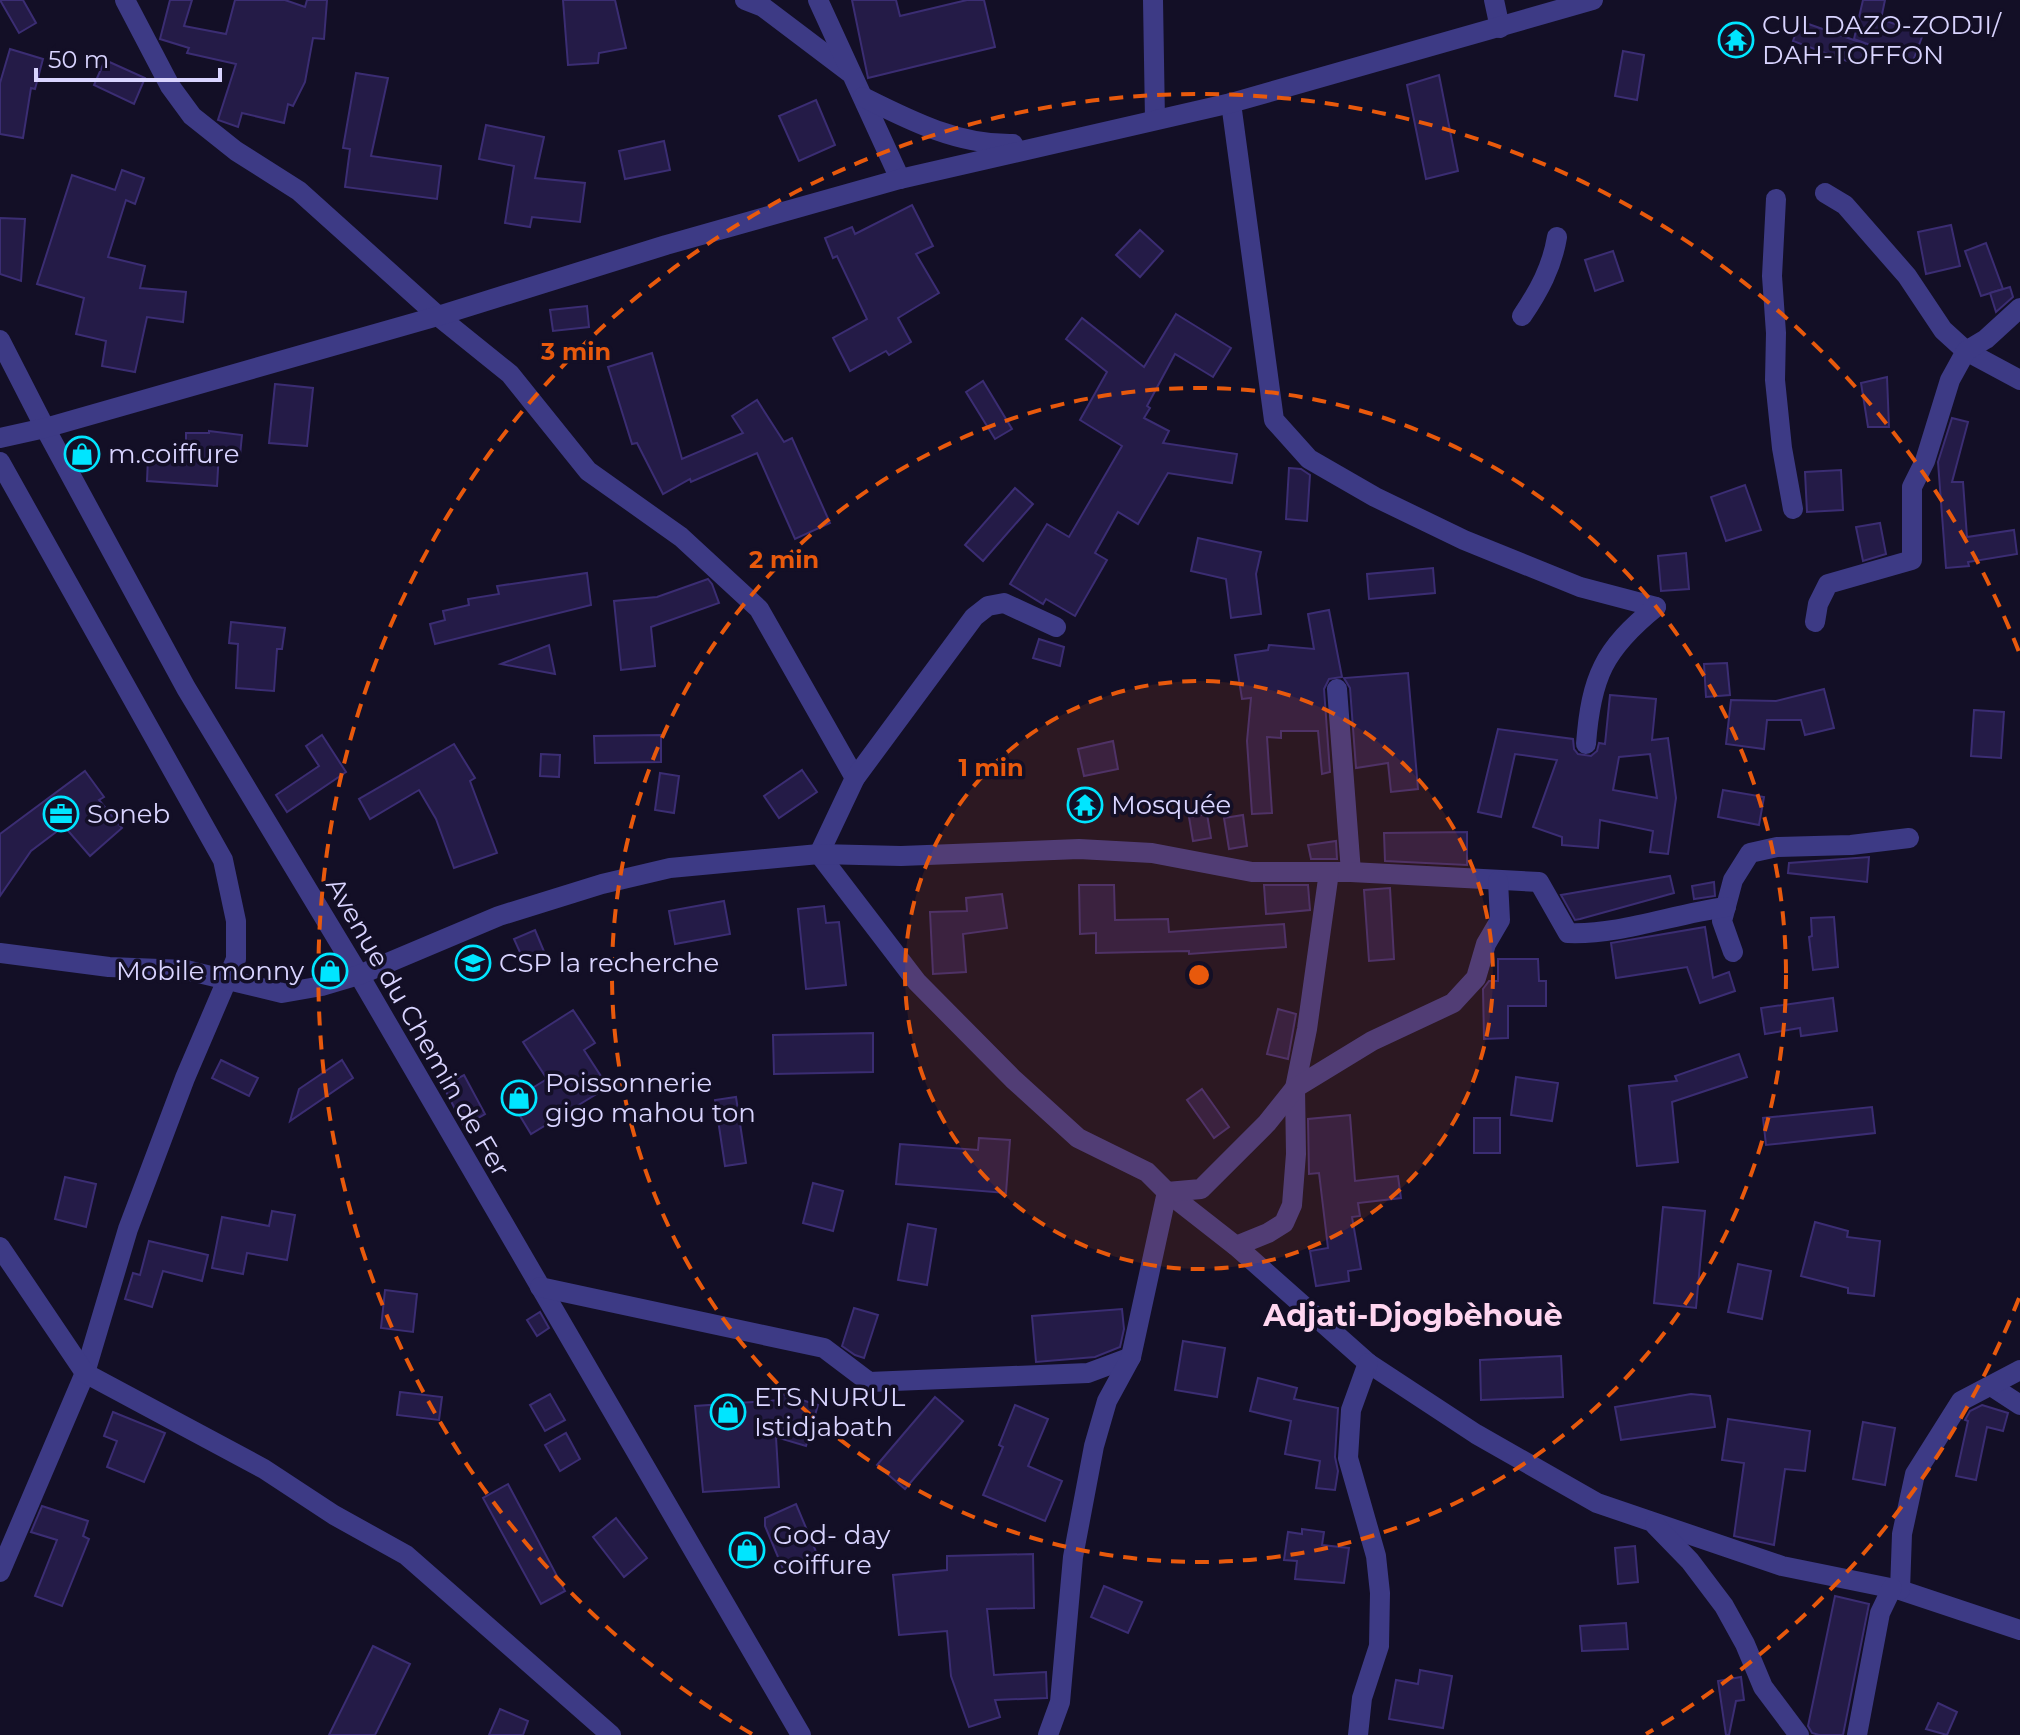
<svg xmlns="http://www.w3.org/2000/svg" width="2020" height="1735" font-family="Montserrat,sans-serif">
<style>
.building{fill:#241b47;stroke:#3b2d73;stroke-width:2;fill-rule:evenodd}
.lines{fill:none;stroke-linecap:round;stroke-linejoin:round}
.street{stroke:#3d3a85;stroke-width:20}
.ring{fill:none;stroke:#e8590c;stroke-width:4;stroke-dasharray:14 10}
.labels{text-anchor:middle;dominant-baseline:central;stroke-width:7;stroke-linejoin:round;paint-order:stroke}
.poi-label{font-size:26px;fill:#d9d4ff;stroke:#130f26;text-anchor:start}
.street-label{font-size:26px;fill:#d9d4ff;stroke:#130f26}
.quarter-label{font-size:30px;font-weight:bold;fill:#ffd6f0;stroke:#130f26}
.centre{fill:#e8590c;stroke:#130f26;stroke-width:4}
.ring-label{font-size:24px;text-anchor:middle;font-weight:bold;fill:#e8590c;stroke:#130f26;stroke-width:7;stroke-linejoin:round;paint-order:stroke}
</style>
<rect width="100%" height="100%" fill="#130f26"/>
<g class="building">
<path d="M0,0h23l13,23 -17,10z"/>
<path d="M170,0h22l-8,26 42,8 9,-34h50l20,7 2,-7h20l-3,39 -11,-1 -8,44 -12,24 -5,-2 -4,19 -42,-10 -4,14 -20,-7 18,-56 -49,-11 2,-5 -29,-9z"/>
<path d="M563,0h52l11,48 -27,5 -1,10 -30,2z"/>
<path d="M852,0h44l4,16 67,-16h17l11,47 -127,31z"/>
<path d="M1863,0h22l-4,19 42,15 -10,27 -59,-22z"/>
<path d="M1800,21l65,23 -5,22 -67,-25z"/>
<path d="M10,49l33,10 -8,30 -4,-1 -8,50 -23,-4v-51z"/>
<path d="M1623,51l21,4 -7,45 -22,-4z"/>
<path d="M105,60l40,18 -11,26 -40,-19z"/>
<path d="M356,73l32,5 -17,78 70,10 -4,33 -92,-12 5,-38 -7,-1z"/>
<path d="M1439,75l19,96 -32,8 -19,-94z"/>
<path d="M816,100l19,45 -36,16 -20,-45z"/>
<path d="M486,125l58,12 -9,41 50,5 -5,39 -48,-5 -2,10 -25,-4 9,-57 -35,-7z"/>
<path d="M664,141l6,29 -45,9 -6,-28z"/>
<path d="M122,170l22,8 -9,26 -9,-4 -18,57 37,9 -5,22 46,4 -3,30 -36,-5 -12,55 -33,-6 4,-25 -30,-7 8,-36 -47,-14 35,-109 43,15z"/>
<path d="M912,205l21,41 -17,8 23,39 -41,25 13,24 -22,13 -3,-4 -36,20 -17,-33 34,-19 -30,-63 -4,2 -8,-20 27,-11 3,7z"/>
<path d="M0,218l25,1 -4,62 -21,-7z"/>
<path d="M1951,225l9,41 -34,8 -8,-42z"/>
<path d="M1140,230l23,21 -23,26 -24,-22z"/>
<path d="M1986,243l17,46 -22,7 -16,-45z"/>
<path d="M1613,251l10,30 -28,10 -10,-31z"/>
<path d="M2010,287l3,10 -17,15 -6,-19z"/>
<path d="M587,306l2,21 -36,4 -3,-21z"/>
<path d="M1176,314l55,34 -18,29 -38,-23 -28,52 3,2 -6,10 25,13 -6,12 74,11 -5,29 -64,-10 -30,51 -20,-12 -23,41 12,7 -32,56 -29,-17 -3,5 -33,-20 37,-60 22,13 53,-91 -42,-26 27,-48 -41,-33 16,-21 62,49z"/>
<path d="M652,353l30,106 61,-26 -11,-17 25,-16 27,42 8,-4 38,85 -35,16 -38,-86 -66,29 -1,-3 -27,15 -26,-51 -5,1 -24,-77z"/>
<path d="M1887,377l2,50h-21l-7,-44z"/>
<path d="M983,381l29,48 -17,10 -29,-47z"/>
<path d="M275,384l38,4 -6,58 -38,-3z"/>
<path d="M1952,418l16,4 -16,60h11l4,55 47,-7 3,24 -49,8 1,4 -23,2 -8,-106z"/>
<path d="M209,431l33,4 -2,20 -21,-3 -2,34 -70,-5 1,-23 38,2v-27h23z"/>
<path d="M1289,468l12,1 9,6 -3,46 -21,-2z"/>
<path d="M1841,470l2,40 -36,2 -2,-40z"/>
<path d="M1745,485l16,45 -35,11 -15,-44z"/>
<path d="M1015,488l18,16 -50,57 -18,-16z"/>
<path d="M1880,523l6,31 -23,7 -7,-34z"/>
<path d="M1198,538l63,14 -5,22 5,40 -30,4 -5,-39 -35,-8z"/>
<path d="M1686,553l3,36 -28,2 -3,-35z"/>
<path d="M1433,568l2,25 -66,6 -2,-25z"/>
<path d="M587,573l4,32 -156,39 -5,-20 15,-4 -2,-9 26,-6 -1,-6 31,-5 -2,-8z"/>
<path d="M708,579l4,5 7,19 -68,24 4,39 -34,4 -7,-69 43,-4z"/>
<path d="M1329,610l13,67 -13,2 -5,10 6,83 -8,2 -4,-43h-37v7l-14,-1 5,76 -20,1 -5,-73 4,-43 -9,1 -7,-44 33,-5 1,-5 45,4 -6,-35z"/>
<path d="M231,622l54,6 -3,21h-5l-3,42 -38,-3 2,-44 -9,-1z"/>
<path d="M1039,639l25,8 -4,19 -27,-8z"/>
<path d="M549,645l6,29 -54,-10z"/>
<path d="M1727,663l3,32 -24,2 -2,-33z"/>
<path d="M1408,673l10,116 -27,3 -3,-29 -32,5 -6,-80 -6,-10z"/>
<path d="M1824,689l10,39 -29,7 -4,-15h-34l-3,29 -38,-5 5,-44 45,1z"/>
<path d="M1610,695l46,4 -4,41 16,-2 8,60 -8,56 -18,-2 3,-21 -53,-11 -2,28 -36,-3v-8l-29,-10 24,-67 -42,-6 -14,63 -23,-5 20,-83 75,10 1,10 4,5 13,2 6,-5 2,-8 6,1zM1650,754l7,44 -44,-8 6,-33z"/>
<path d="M1974,710l30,2 -3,46 -30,-2z"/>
<path d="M322,735l24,37 -59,40 -11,-17 43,-29 -13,-20z"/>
<path d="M661,735v27l-66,1 -1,-27z"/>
<path d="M1113,741l5,28 -34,7 -6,-27z"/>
<path d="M454,744l21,34 -5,3 27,72 -43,15 -18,-49 -17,-29 -49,29 -11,-20z"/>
<path d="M541,754l19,1 -1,22 -19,-1z"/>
<path d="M802,770l15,22 -38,26 -15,-22z"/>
<path d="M85,771l19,26 -5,3 23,28 -32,28 -26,-30 -33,25 -31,45v-62z"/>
<path d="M660,773l19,3 -5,37 -19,-3z"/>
<path d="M1723,790l41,7 -5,28 -41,-8z"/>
<path d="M1207,814l4,24 -18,3 -4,-24z"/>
<path d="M1243,815l4,31 -18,3 -5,-31z"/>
<path d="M1467,832v33l-82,-4 -1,-28z"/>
<path d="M1336,841l1,18h-26l-3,-14z"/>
<path d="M1869,857l-2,25 -79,-9 1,-10z"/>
<path d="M1670,876l4,17 -94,26 -5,1 -14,-25z"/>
<path d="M1714,882l1,14 -21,3 -2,-13z"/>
<path d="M1079,885h35l1,35 53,-1 1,13 115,-8 2,23 -97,7v-3l-93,2v-20l-16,1z"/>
<path d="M1264,885h44l2,25 -44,4z"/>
<path d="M1390,888l4,71 -25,2 -5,-71z"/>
<path d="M1002,894l5,34 -44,6 3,38 -33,2 -3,-62 37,-1 -1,-13z"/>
<path d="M724,901l6,33 -55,10 -6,-33z"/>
<path d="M824,906l2,17 13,-1 7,63 -40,4 -8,-80z"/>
<path d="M1834,917l4,50 -25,3 -4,-33 3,-1 -1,-18z"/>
<path d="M1705,927l8,51 16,-6 6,19 -35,12 -13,-36 -71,11 -5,-35z"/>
<path d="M535,930l13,31 -20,9 -14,-31z"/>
<path d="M1498,959h40l1,22h7v25h-38v32l-24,1 -1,-50 6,-8h9z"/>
<path d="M1833,998l4,33 -36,5 -1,-8 -35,6 -4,-26z"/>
<path d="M1278,1009l18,5 -8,45 -21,-5z"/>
<path d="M573,1010l22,33 -11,7 24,37 -77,47 -20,-33 36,-22 -24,-37z"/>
<path d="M873,1033v39l-99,2 -1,-39z"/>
<path d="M1739,1054l8,23 -75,25 6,60 -41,4 -8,-80 48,-5 -2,-5z"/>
<path d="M221,1060l37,18 -9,18 -37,-18z"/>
<path d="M342,1060l11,18 -63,43 9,-32z"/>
<path d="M464,1075l21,39 -21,12 -21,-40z"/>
<path d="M1516,1077l42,6 -6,38 -41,-6z"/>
<path d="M1202,1089l27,38 -15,11 -27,-38z"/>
<path d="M736,1097l10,66 -21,3 -10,-66z"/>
<path d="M1872,1107l3,26 -109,12 -3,-27z"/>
<path d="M1350,1115l5,66 43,-5 3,22 -43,5 2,13 -8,1 9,52 -13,2 1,10 -33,5 -6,-35 18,-3 -9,-75 -10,1 -1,-55z"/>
<rect x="1474" y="1118" width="26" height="35"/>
<path d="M979,1138l31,2 -4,53 -110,-9 4,-40 78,6z"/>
<path d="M65,1177l31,7 -10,43 -31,-8z"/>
<path d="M813,1183l30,8 -10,40 -30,-8z"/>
<path d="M1663,1207l42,4 -9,97 -42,-5z"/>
<path d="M272,1211l23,4 -8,45 -40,-7 -4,21 -31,-6 10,-51 47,9z"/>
<path d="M1815,1222l33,9 -1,6 33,4 -6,55 -26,-3v-5l-47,-12z"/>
<path d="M908,1224l28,5 -9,56 -29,-5z"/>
<path d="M149,1241l59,14 -6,26 -39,-10 -11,36 -27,-8 8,-26 7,2z"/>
<path d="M1738,1264l33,7 -9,48 -34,-7z"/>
<path d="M385,1290l32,4 -4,38 -32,-4z"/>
<path d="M854,1308l24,7 -14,43 -9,-3 -13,-9z"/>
<path d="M1122,1309l2,20 -4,18 -25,10 -59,5 -4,-46z"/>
<path d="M540,1312l9,16 -12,8 -10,-16z"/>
<path d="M1183,1341l42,7 -8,49 -42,-7z"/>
<path d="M1561,1356l2,41 -82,3 -1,-40z"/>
<path d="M1258,1378l39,10 -3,11 44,9 -3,49 3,14 -3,19 -19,-2 4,-27 -35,-7 6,-33 -41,-10z"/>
<path d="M400,1392l42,5 -3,23 -42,-5z"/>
<path d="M550,1394l15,26 -20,11 -15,-26z"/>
<path d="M782,1394l36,11 -12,41 -30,-9 3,50 -76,5 -8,-86 85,-6z"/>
<path d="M1691,1394l19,2 5,31 -94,13 -6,-33z"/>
<path d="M935,1397l28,24 -58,68 -28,-24z"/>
<path d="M1015,1405l33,14 -20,47 34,15 -17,40 -62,-26 20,-48 -4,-2z"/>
<path d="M1982,1405l26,8 -5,18 -16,-4 -11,53 -20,-4 12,-55 -3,-1 5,-9z"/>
<path d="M113,1412l52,21 -21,49 -37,-15 10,-26 -13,-5z"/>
<path d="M1728,1419l82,12 -5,40 -20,-2 -11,76 -40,-9 10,-73 -22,-3z"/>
<path d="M1863,1422l32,6 -10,57 -32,-6z"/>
<path d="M566,1433l14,26 -20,12 -15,-26z"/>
<path d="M508,1484l57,107 -24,13 -58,-106z"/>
<path d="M796,1504l21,50 -34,15 -18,-43v-8z"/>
<path d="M42,1506l46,15 -5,15 6,3 -27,67 -27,-10 22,-56 -26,-8z"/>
<path d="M616,1518l31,40 -23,19 -31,-40z"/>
<path d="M1302,1529l22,3 -2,13 27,3 -5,35 -49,-4 2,-18 -13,-1 4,-28 14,2z"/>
<path d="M1635,1546l3,36 -20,2 -3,-36z"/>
<path d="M1033,1554l1,54 -47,1 7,66 52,-3 1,26 -52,2 5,17 -31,10 -18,-51 -4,-45 -48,4 -6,-60 54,-5v-14z"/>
<path d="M1104,1586l38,16 -14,31 -37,-16z"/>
<path d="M1835,1596l34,8 -26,131h-24l-7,-2 -4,-7z"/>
<path d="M1626,1623l2,26 -46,2 -2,-25z"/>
<path d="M373,1646l37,18 -35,71h-46z"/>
<path d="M1420,1670l32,6 -9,52 -54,-9 7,-39 22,4z"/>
<path d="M1741,1677l3,23 -8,1 -7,34h-3l-8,-54z"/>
<path d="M1938,1703l19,9 -10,23 -21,-6z"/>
<path d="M500,1709l28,12 -5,14h-34z"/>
</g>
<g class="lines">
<g class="street">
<path d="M125,0l45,86 22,30 44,35 63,40 139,125 72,58 78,97 93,66 78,72 96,169"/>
<path d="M745,0l18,7 86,65"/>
<path d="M818,0l82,179"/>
<path d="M1153,0l2,120"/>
<path d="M1494,0l6,28"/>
<path d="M863,97c48,24 95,48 150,47"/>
<path d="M1231,103l43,317 35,39 66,38 89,43 116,47 76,20"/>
<path d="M1825,193l20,12 62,71 36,54 23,21 54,29"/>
<path d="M1776,199l-4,77 4,57 -1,47 7,68 11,61"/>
<path d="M1522,316c17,-25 30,-49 35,-79"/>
<path d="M0,340l45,88 141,260 173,287 442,760"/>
<path d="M0,438l45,-10 393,-112 228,-71 234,-66 331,-76 362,-103"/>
<path d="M0,462l223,398 13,61v38l-51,119 -57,151 -43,144 -85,199"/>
<path d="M1815,622l3,-18 10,-20 84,-24v-73l13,-26 25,-81 16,-29 20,-12 34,-31"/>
<path d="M1056,627l-52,-24 -16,3 -14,11 -119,161 -36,76 98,128 96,97 65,59 69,34 20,20 69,54 132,117 108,71 121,69 185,63 118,24 120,40"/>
<path d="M1337,689l14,183"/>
<path d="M1586,744c5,-67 18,-95 70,-137"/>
<path d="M1733,952l-11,-31 11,-41 17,-27 27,-6 74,-2 58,-7"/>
<path d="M0,953l109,14 77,3 96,23 40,-7 37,-11 140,-59 103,-32 68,-16 149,-14 82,2 178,-7 73,4 100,19h99l188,10 29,51c53,2 105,-19 158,-26"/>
<path d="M1236,1246l32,-13 16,-10 8,-18 4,-51 -1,-66 12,-59 22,-157"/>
<path d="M0,1247l85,126 179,96 70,46 72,40 205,180"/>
<path d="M540,1287l284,61 45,34 219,-9 43,-16"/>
<path d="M1991,1386l29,19"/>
<path d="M1655,1525l35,36 34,45 21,38 18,43 36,48"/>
<path d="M1900,1590l2,-56 13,-60 46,-73 59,-31"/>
<path d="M1048,1735l12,-33 13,-145 21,-111 13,-45 24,-44 36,-165 34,-3 66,-66 28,-35 77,-47 81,-38 23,-25 10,-34 14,-24 -2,-39"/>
<path d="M1358,1735l4,-37 17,-52 1,-53 -4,-37 -28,-98 3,-48 17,-47"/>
<path d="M1857,1735l23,-122 12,-25"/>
</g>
</g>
<circle cx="1199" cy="975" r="294" fill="#e8590c" fill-opacity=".12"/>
<g class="ring">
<circle cx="1199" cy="975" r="294"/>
<circle cx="1199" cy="975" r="587"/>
<path d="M2019 1298A881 881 0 0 1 1646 1734M752 1734A881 881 0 1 1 2019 652"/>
</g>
<defs>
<g id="temple-ring" transform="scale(1.8)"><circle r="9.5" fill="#130f26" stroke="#00e5ff" stroke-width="1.5"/><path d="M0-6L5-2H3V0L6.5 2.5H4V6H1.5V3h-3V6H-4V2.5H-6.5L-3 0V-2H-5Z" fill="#00e5ff"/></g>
<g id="shop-ring" transform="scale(1.8)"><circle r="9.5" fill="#130f26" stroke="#00e5ff" stroke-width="1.5"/><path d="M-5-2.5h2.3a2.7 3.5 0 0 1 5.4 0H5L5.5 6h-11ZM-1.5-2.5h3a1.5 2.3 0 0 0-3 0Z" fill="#00e5ff"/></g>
<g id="office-ring" transform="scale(1.8)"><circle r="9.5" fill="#130f26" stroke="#00e5ff" stroke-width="1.5"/><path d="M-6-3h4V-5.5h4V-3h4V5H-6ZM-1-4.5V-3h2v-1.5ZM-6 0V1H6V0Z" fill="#00e5ff"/></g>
<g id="school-ring" transform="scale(1.8)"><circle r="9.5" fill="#130f26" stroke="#00e5ff" stroke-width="1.5"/><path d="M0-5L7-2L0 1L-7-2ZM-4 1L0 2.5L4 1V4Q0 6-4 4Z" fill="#00e5ff"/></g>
</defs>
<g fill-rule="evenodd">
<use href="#temple-ring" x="1736" y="40"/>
<use href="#shop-ring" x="82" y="454"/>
<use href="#temple-ring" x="1085" y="805"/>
<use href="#office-ring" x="61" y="814"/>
<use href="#school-ring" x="473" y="963"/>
<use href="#shop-ring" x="330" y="971"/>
<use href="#shop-ring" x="519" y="1098"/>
<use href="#shop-ring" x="728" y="1412"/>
<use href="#shop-ring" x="747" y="1550"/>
</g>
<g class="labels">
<g class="poi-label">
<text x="1762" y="25">CUL DAZO-ZODJI/<tspan x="1762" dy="30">DAH-TOFFON</tspan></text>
<text x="108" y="454">m.coiffure</text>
<text x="1111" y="805">Mosquée</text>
<text x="87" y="814">Soneb</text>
<text x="499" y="963">CSP la recherche</text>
<text x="304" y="971" text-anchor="end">Mobile monny</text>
<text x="545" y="1083">Poissonnerie<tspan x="545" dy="30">gigo mahou ton</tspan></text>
<text x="754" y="1397">ETS NURUL<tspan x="754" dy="30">Istidjabath</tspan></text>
<text x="773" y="1535">God- day<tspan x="773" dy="30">coiffure</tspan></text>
</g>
<g class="street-label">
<text transform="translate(418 1027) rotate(60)">Avenue du Chemin de Fer</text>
</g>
<g class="quarter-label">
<text x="1413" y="1315">Adjati-Djogbèhouè</text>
</g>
</g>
<circle cx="1199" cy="975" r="12" class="centre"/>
<g class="ring-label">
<text x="576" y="360">3 min</text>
<text x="784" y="568">2 min</text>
<text x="991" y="776">1 min</text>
</g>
<path d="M36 68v12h184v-12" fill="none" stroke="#d9d4ff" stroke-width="4"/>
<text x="48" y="68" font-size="24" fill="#d9d4ff" stroke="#130f26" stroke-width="6" paint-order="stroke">50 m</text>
</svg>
